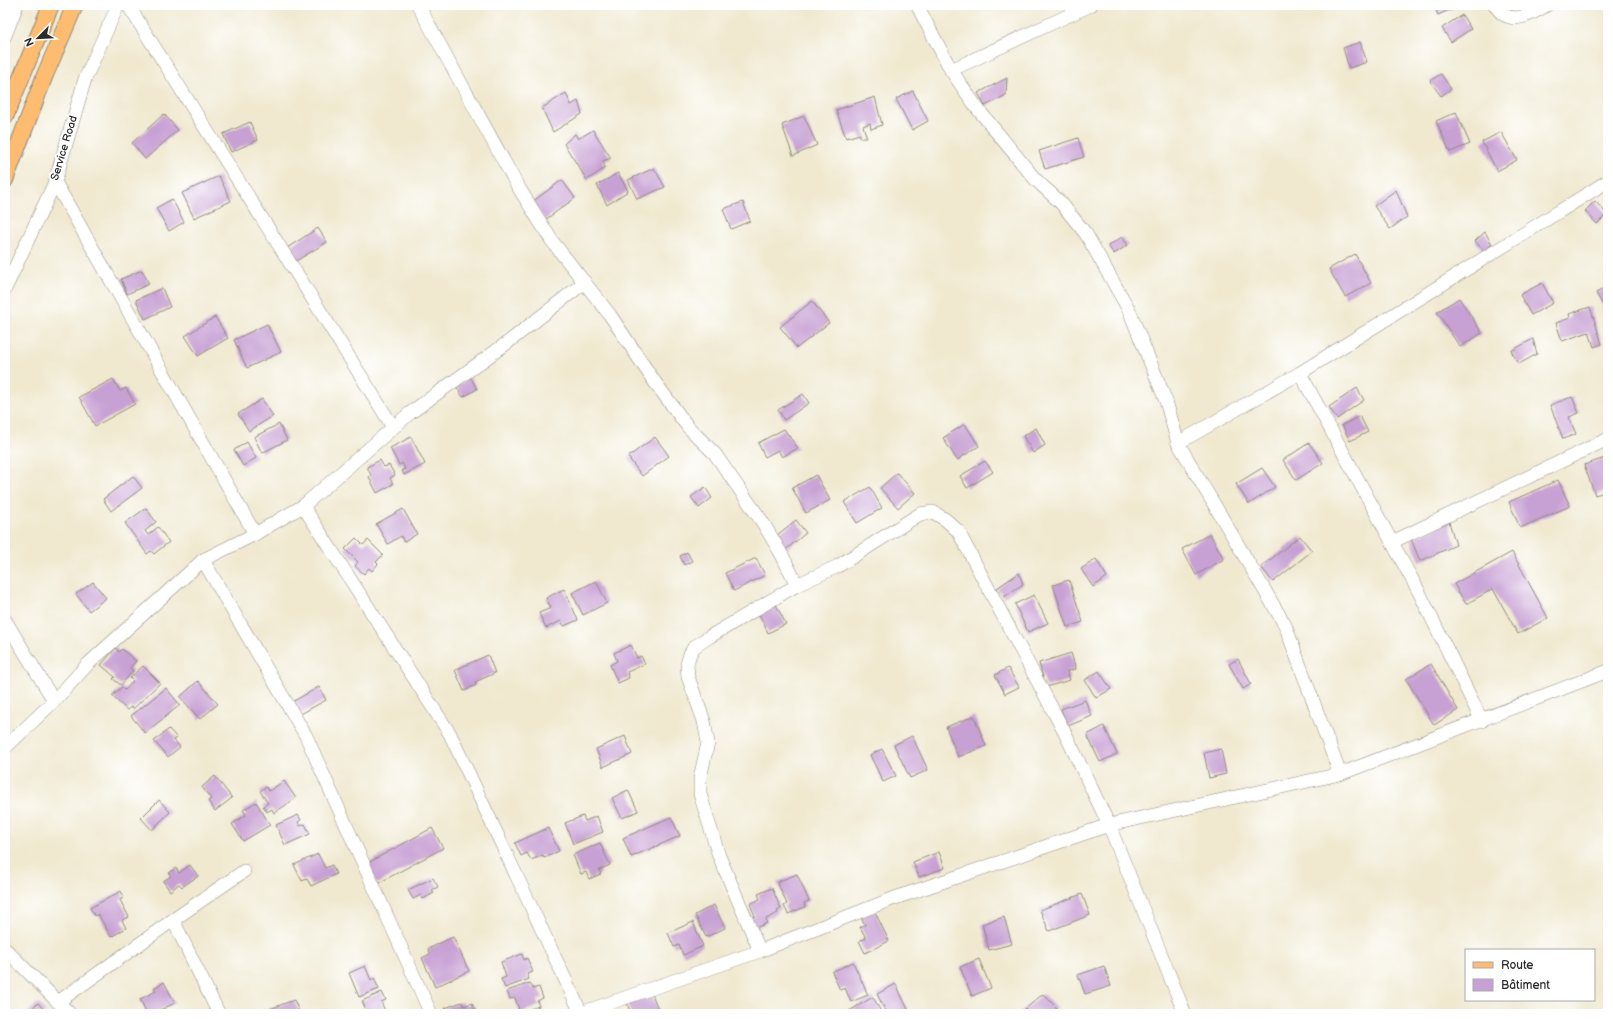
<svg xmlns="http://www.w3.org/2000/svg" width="1613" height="1019" font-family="'Balsamiq Sans',sans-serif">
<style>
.building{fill:#c7a0d4}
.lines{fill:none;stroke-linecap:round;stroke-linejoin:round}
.minor-casing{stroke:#8e8a7e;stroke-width:14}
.major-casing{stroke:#8e8a7e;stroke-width:18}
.minor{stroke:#fff;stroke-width:13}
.major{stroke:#fdbc6f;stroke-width:16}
.labels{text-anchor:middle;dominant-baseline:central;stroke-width:4;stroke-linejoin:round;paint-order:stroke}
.street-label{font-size:11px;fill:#2b2b2b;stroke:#fff}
</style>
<rect width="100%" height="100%" fill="#fff"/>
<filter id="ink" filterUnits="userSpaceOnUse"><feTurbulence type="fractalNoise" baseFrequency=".025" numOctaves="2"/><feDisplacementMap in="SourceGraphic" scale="8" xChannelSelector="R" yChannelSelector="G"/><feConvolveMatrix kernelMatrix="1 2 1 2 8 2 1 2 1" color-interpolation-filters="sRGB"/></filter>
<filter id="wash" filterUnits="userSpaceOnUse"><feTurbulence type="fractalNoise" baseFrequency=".012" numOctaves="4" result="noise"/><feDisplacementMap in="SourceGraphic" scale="16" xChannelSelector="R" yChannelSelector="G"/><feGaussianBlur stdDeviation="0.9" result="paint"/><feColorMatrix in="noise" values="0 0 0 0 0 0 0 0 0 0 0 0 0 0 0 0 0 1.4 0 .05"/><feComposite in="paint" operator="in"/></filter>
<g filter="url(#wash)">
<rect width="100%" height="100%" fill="#f0e9d0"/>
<g id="blocks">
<g class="building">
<path d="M1434,5h26l-22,10z"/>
<path d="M1462,15l9,14 -20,13 -9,-14z"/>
<path d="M1360,42l7,20 -18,6 -6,-20z"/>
<path d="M1441,74l10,15 -10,7 -11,-15z"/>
<path d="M1007,78l-1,17 -21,11 -7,-13z"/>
<path d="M913,91l15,30 -16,9 -16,-31z"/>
<path d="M566,93l5,12 7,-4 4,13 -29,18 -11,-24z"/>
<path d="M875,97l7,28 -11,4 -1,-6 -7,3 4,12h-7v-4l-14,4 -10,-28z"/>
<path d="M1456,112l14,32 -20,8 -14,-31z"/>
<path d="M164,114l14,16 -33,29 -13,-16z"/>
<path d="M804,116l13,29 -24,11 -11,-31z"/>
<path d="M250,122l8,18 -27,12 -8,-18z"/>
<path d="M593,130l18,28 -8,3 2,7 -18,12 -23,-36 11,-10 3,5z"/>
<path d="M1501,132l16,28 -20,11 -15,-29z"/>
<path d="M1078,138l6,19 -39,12 -6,-18z"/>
<path d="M654,168l11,19 -28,12 -9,-19z"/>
<path d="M618,173l10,18 -21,14 -10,-20z"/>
<path d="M219,176l12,25 -37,17 -12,-25z"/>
<path d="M562,180l13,18 -30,22 -13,-18z"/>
<path d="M1396,190l11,27 -17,12 -16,-23z"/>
<path d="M172,199l12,23 -15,9 -13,-23z"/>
<path d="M1595,201l12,13 -10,10 -12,-13z"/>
<path d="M743,202l7,19 -19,8 -8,-20z"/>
<path d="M318,228l9,14 -31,19 -9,-13z"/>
<path d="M1485,232l7,12 -8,7 -9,-10z"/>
<path d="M1122,237l6,8 -14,9 -6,-8z"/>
<path d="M1355,254l16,29 -26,14 -16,-28z"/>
<path d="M142,270l7,14 -22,10 -6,-15z"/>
<path d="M1542,283l11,20 -22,12 -11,-20z"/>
<path d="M1608,286v26l-1,1 -11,-20z"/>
<path d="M162,288l8,19 -25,12 -9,-19z"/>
<path d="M1459,298l23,35 -22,14 -23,-35z"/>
<path d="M812,301l17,22 -32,25 -17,-21z"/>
<path d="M1590,307l12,37 -8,3 -5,-15 -27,9 -6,-18 14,-5 -1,-4z"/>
<path d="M215,317l13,21 -30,18 -13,-20z"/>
<path d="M267,324l14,28 -34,16 -13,-28z"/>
<path d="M1533,339l4,15 -18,10 -8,-13z"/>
<path d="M471,378l6,11 -14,8 -7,-11z"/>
<path d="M113,379l7,12 6,-3 9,16 -40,22 -16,-29z"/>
<path d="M1357,388l7,12 -27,19 -8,-12z"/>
<path d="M803,394l6,9 -25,17 -6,-10z"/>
<path d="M1572,397l7,16 -10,4 7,17 -13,5 -13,-34z"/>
<path d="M262,399l11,17 -24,15 -11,-17z"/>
<path d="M1360,416l8,16 -18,9 -8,-16z"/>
<path d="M279,424l8,16 -25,13 -8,-16z"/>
<path d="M965,424l14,22 -22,14 -14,-22z"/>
<path d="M1036,428l9,17 -12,8 -10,-17z"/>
<path d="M784,429l14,19 -16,9 -4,-7 -13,7 -7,-14z"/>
<path d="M411,437l14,27 -21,11 -2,-5 3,-1 -3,-6 -3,2 -9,-17z"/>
<path d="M655,437l14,19 -27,20 -14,-19z"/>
<path d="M247,442l9,16 -13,8 -9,-16z"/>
<path d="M1309,443l14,20 -27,17 -13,-20z"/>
<path d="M1608,457v34l-13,4 -11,-30z"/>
<path d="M380,460l4,7 5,-2 6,10 -5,3 3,6 -16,9 -8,-16 2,-2 -4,-8z"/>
<path d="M985,461l8,11 -26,16 -7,-12z"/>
<path d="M1262,468l13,19 -26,17 -13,-20z"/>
<path d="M897,473l18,20 -17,15 -18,-20z"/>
<path d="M816,475l14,25 -24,13 -14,-25z"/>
<path d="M133,476l9,12 -31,23 -8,-12z"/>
<path d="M1558,480l12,26 -50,22 -11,-26z"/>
<path d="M705,487l7,11 -13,10 -8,-11z"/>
<path d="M870,487l12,21 -25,15 -13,-21z"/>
<path d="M146,508l10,14 -11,9 3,4 10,-8 11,15 -15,12 -3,-3 -4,3 -22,-31z"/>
<path d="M403,509l14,25 -13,8 -3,-6 -13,8 -12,-20z"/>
<path d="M796,520l10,13 -23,19 -11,-13z"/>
<path d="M1449,522l7,23 -36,16 -9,-22z"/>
<path d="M1210,534l14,25 -28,16 -14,-26z"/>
<path d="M1300,536l12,15 -39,31 -12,-15z"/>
<path d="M356,538l7,7 5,-5 15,15 -7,7 2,2 -6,7 -3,-3 -5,6 -9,-8 3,-4 -13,-13z"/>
<path d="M687,552l5,9 -8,4 -4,-9z"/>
<path d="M1512,552l36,66 -30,16 -25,-45 -27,15 -12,-20z"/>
<path d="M756,558l9,17 -31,16 -9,-18z"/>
<path d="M1096,559l11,18 -14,10 -12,-18z"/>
<path d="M1019,573l4,11 -19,13 -7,-9z"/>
<path d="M1069,580l14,42 -16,5 -14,-42z"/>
<path d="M596,581l11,22 -24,12 -11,-22z"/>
<path d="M93,582l13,16 -17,13 -13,-17z"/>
<path d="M564,589l14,31 -14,6 -3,-5 -15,7 -7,-15 12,-5 -5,-10z"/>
<path d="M1034,595l14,28 -20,9 -13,-28z"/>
<path d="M775,603l11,21 -18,9 -10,-21z"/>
<path d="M631,645l6,13 4,-2 4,8 -18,8 2,6 -11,5 -8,-18 7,-4 -3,-8z"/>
<path d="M116,648l3,4 3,-3 14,12 -6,7 3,3 -12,14 -8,-6 2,-2 -14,-12z"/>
<path d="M1071,653l5,16 -9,2 3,9 -24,7 -7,-24z"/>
<path d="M488,655l7,18 -20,9 1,3 -12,6 -9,-21z"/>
<path d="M1238,659l13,25 -8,5 -14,-25z"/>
<path d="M1431,664l27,46 -24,15 -28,-46z"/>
<path d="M143,666l17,17 -27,26 -2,-2 -4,3 -15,-14 10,-9 3,3 8,-9 -3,-3z"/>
<path d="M1008,668l11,19 -14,7 -10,-19z"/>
<path d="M1099,671l12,18 -15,9 -11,-18z"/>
<path d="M198,681l20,23 -18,15 -20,-22z"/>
<path d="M319,687l7,13 -29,16 -7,-13z"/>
<path d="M166,688l14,17 -35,28 -14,-17z"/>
<path d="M1085,700l7,16 -24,10 -7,-17z"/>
<path d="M974,716l12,30 -28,11 -12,-30z"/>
<path d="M1104,726l13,28 -17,8 -13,-27z"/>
<path d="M169,729l8,9 -3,2 6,7 -12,10 -14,-16z"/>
<path d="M625,736l7,18 -29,13 -7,-18z"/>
<path d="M912,736l16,34 -18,8 -16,-33z"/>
<path d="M882,749l14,27 -13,6 -13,-27z"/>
<path d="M1221,749l5,25 -17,4 -5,-25z"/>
<path d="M215,776l17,22 -17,13 -7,-10 3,-2 -9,-12z"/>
<path d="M284,781l12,17 -22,15 -2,-4 -5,3 -4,-6 5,-3 -8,-12 6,-4 3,4z"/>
<path d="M628,790l10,21 -16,7 -10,-20z"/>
<path d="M159,800l11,12 -18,18 -11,-12z"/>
<path d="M256,802l14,23 -27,16 -11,-17 14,-9 -3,-5z"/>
<path d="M298,815l3,5 -3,2 2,4 5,-2 5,10 -25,11 -9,-20z"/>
<path d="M583,816l2,5 12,-5 6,16 -30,12 -8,-21z"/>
<path d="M671,817l9,19 -49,21 -8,-19z"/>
<path d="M432,828l11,20 -66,36 -11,-20z"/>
<path d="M548,828l11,23 -15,7 -1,-3 -12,5 -4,-7 -6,3 -6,-13z"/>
<path d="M600,843l10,22 -11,5 2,4 -12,5 -3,-7 -5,2 -8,-19z"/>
<path d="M939,852l6,16 -26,9 -6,-15z"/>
<path d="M318,854l7,14 7,-3 4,9 -25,12 -4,-7 -5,2 -8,-16z"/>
<path d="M190,865l8,11 -16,11 -3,-3 -9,7 -7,-10 8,-5 -2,-3 7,-5 3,5z"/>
<path d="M797,874l12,27 -5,2 1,4 -17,7 -4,-8 3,-2 -10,-22z"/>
<path d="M433,878l5,9 -6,3 2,3 -11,6 -2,-4 -8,4 -5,-9z"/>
<path d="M772,888l9,21 -4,2 1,2 -12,6 1,4 -14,6 -4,-10 6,-3 -5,-12 10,-5 -2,-5z"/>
<path d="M121,891l3,6 -4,3 9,17 -7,3 4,8 -15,9 -13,-23 -3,2 -5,-8z"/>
<path d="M1082,894l8,21 -41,16 -9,-21z"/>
<path d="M714,905l11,23 -19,9 -11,-22z"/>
<path d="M874,910l15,31 -24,12 -6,-12 7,-3 -6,-11 5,-2 -4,-8z"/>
<path d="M1004,917l8,27 -23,6 -7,-26z"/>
<path d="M693,922l10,24 -20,9 -4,-10 -5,2 -6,-14z"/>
<path d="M453,937l16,34 -34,16 -13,-29 8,-4 -2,-5z"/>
<path d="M522,954l2,6 3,-2 6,14 -6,2 2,5 -24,9 -4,-9 5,-2 -5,-15z"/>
<path d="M979,959l12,29 -19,8 -12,-29z"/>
<path d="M853,962l15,33 -17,7 -6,-14 -5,2 -8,-18z"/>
<path d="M365,966l6,14 3,-2 5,11 -20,8 -10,-24z"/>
<path d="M1104,966l7,20 -26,8 -7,-19z"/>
<path d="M164,982l11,21 -23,11h-5l-7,-15 16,-8 -2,-3z"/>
<path d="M530,983l3,6 6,-2 4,11 -6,3 2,5 -19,7 -5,-15 -5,1 -3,-8z"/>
<path d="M896,984l14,30h-23l-10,-20z"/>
<path d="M382,992l4,8 -5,2 5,11 -18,1 -6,-13z"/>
<path d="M652,994l8,20h-29l-4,-11z"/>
<path d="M1043,994l14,14 -7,6h-31z"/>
<path d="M873,997l9,17h-32l-1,-3z"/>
<path d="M294,1000l6,14h-32l-1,-4z"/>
<path d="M462,1002l2,4 8,-3 5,11h-30l-2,-6z"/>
<path d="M38,1003l8,9 -2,2h-18z"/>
</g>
</g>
</g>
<g filter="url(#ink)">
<use href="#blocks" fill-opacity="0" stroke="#8e8a7e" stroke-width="1"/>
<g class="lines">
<g class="minor-casing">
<g id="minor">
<path d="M128,5l265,422"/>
<path d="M418,5l99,180 35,56 58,74 44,66 34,46 27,27 48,69 19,32 15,30"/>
<path d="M917,5l34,65 26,38 58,71 26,24 25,31 43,76 37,91 12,42 107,182 55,149"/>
<path d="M1495,5c2,3 5,7 8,9 14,10 32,-2 44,-9"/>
<path d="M5,36l12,-31"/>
<path d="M951,70l140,-65"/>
<path d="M55,182l200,352"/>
<path d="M5,289l50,-107 30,-103 33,-74"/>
<path d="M1300,373l119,219 63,129"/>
<path d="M1178,443l122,-70 308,-192"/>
<path d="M303,506l147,228 131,279"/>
<path d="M1392,542l216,-103"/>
<path d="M203,560l103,176 125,278"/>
<path d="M5,620l49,81"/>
<path d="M5,748l49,-47 34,-37 115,-104 52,-26 48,-28 107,-93 97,-70 78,-61"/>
<path d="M173,920l46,94"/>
<path d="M5,949l65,65"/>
<path d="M760,951l-41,-95 -19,-62v-16l8,-35 -4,-22 -16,-44 -1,-13 3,-10 4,-7 15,-10 88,-52 41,-19 82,-52 13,-2 13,8 12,11 108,204 43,90 76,189"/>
<path d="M58,1002l115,-82 71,-49"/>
<path d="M578,1014l182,-63 132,-52 217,-74 231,-51 268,-103"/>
</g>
</g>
<g class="major-casing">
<g id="major">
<path d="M5,117l46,-112"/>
<path d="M5,180l40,-105 30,-70"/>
</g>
</g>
<use href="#minor" class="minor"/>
<use href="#major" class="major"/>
</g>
</g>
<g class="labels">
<g class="street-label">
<text transform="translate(64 148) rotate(-73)">Service Road</text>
</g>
</g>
<rect width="1613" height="1019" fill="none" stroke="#fff" stroke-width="20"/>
<rect x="1465" y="949" width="130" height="52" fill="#ffffff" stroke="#aaaaaa"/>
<rect x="1473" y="962" width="20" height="6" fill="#fdbc6f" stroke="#aaaaaa"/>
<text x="1501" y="969" font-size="12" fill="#2b2b2b">Route</text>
<rect x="1473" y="979" width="20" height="12" fill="#c7a0d4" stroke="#aaaaaa"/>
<text x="1501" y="989" font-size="12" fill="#2b2b2b">Bâtiment</text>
<g transform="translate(38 38) rotate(246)" stroke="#ffffff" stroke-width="3" paint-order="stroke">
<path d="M0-3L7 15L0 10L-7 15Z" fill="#2b2b2b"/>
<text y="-6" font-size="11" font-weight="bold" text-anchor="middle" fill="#2b2b2b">N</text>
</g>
</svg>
